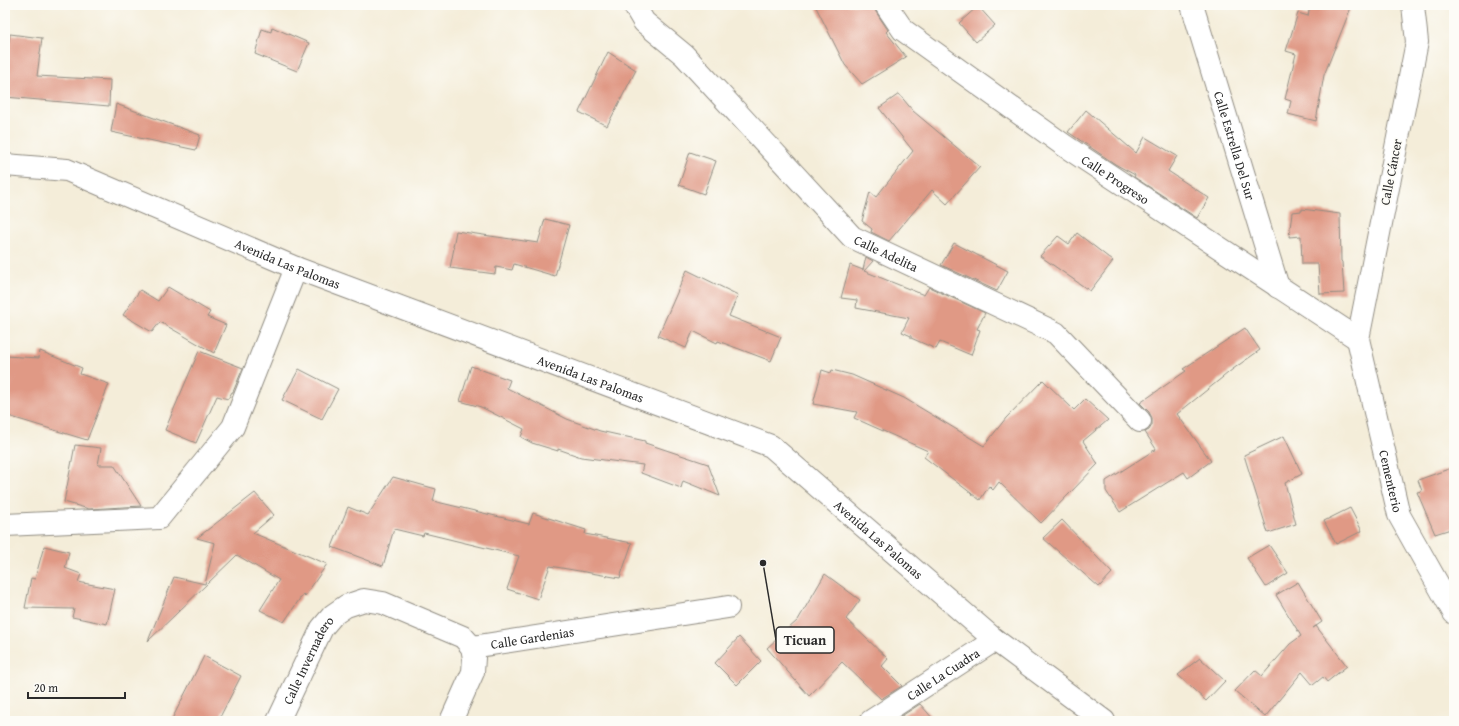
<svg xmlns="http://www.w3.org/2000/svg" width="1459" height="726" font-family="'Gentium Book Plus',serif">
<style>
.building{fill:#e09985}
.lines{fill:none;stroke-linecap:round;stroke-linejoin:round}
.minor-casing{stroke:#908c82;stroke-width:24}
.minor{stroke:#fff;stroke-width:22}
.labels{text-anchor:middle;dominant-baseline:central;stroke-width:3.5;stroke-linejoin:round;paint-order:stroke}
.street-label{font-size:13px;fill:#2b2b2b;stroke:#fdfcf7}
.leader{fill:none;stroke:#2b2b2b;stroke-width:1.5}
.callout-dot{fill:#2b2b2b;stroke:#fdfcf7;stroke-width:1.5}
.callout{fill:#fdfcf7;stroke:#2b2b2b;stroke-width:1.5}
.callout-label{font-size:14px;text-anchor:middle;font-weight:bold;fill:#2b2b2b}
</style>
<rect width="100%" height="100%" fill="#fdfcf7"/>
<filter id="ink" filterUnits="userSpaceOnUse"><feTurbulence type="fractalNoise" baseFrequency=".025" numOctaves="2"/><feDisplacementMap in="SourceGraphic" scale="8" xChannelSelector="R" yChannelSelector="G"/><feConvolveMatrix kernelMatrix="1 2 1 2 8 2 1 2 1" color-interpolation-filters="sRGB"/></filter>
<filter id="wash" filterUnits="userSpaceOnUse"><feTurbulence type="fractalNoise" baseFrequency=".012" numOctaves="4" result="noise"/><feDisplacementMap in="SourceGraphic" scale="16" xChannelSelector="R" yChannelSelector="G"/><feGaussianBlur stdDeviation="0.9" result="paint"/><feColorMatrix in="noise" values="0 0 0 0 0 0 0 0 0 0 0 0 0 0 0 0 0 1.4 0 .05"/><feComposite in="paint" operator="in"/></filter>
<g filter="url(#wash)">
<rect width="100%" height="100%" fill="#f4edd9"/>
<g id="blocks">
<g class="building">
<path d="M815,5h59l2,7 12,18 -2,2 20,25 -44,27 -17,-19z"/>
<path d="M1310,5h42l-28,70 -8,46 -28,-7 3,-13 -6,-2 11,-45 -10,-3 12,-38 10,3z"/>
<path d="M978,6l17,19 -19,17 -17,-19z"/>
<path d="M272,27l37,16 -12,28 -42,-17 7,-25 9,3z"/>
<path d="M10,34l32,4 -5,38 73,4 -1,26 -104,-9v-23h3l1,-7 -4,-1z"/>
<path d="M608,52l28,18 -29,56 -28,-14z"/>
<path d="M899,94l14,17 67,56 -33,37 -15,-14 -43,51 -18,-9 1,-3 -10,-8 8,-29 6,5 37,-46 -34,-43z"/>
<path d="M116,104l84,31 -4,15 -85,-18z"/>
<path d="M1086,110l50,43 9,-16 32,19 -9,15 41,27 -12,20 -63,-41 1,-2 -20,-11 -47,-32z"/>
<path d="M690,152l26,9 -12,33 -25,-9z"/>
<path d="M1302,209l38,5 1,47 1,1 2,31 -24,1 -2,-30h-16l-1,-28 -12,1 3,-25 10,-1z"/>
<path d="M545,219l24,6 -14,51 -41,-12 -2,6 -16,-3 -1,7 -45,-6 4,-20 -1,-1 3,-16 82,12z"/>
<path d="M1077,233l36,28 -23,30 -50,-35 18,-20 11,8z"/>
<path d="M954,243l54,28 -11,20 -56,-26z"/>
<path d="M866,257l7,4 -9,10 60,24 5,-8 56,26 -8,16 3,1 -9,25 -31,-13 -4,7 -25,-11v-2l-9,-4 7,-14 -53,-10 1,-8 -16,-2 9,-33 13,5z"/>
<path d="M687,270l51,25 -9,21 52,21 -10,24 -53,-20 -1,2 -24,-12 -7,17 -28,-12z"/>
<path d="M168,287l42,25 -3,5 19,8 -12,28 -54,-31 -8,10 -29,-17 17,-25 18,11z"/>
<path d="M1245,328l15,22 -27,19 -56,45 34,47 -23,17 -4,-6 -64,40 -14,-21v-10l50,-32 -11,-17 4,-2 3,-5v-7l-3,-6 -9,-9 46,-32 -3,-2z"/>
<path d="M40,351l42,17 -2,6 29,10 -22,56 -82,-25v-59l34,2z"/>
<path d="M199,351l44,17 -10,24h-1l-4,7 -11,-3 -21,47 -31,-13z"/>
<path d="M471,366l39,14 -3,8 60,31 33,12 45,10v2l63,21 12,32 -37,-15 -2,7 -40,-15 2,-8 -62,-8 -23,-8v2l-26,-8 -11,-6 3,-8 -43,-22 -21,-6z"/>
<path d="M299,369l39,20 -16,30 -40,-19z"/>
<path d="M822,370l9,3 1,-3 20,5 52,23 80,48 22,-28 37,-38 31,30 11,-11 23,21 -25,21 15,23 -57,59 -42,-41 -6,8 -4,-4 -9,14 -56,-43 4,-6 -74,-33 3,-6 -44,-8z"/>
<path d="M1284,436l18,38 -17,9 11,41 -28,9 -24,-78z"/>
<path d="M75,445l26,3 -3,17h16l27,41 -52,3 -25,-7z"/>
<path d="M1454,467v61l-19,6 -18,-42 5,-1 -4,-11z"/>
<path d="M393,477l43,12 -3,12 96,23 4,-11 53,17 -1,4 47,9 -12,35 -70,-12 -12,33 -31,-10 12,-33 -95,-23 -1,3 -29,-7 -11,37 -51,-19 16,-40 20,8z"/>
<path d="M255,493l19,22 -21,18 74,31 -22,32 -2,-2 -19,28 -24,-12 19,-30 -42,-25 -89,86 26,-64 31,7 10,-41 -18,-5z"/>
<path d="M1350,508l12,23 -26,13 -12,-23z"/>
<path d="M1062,520l50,53 -13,14 -56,-49z"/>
<path d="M1269,545l19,28 -22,14 -19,-29z"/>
<path d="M44,546l25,6 -4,16 16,6 -3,8 37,7 -8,35 -35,-7 2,-8 -49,-1 6,-30 4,1z"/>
<path d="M825,574l35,26 -14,19 42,40 -6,7 20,20 -21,13 -39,-37 -33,34 -42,-48 31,-28z"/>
<path d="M1298,582l24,40 -9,6 3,-2 31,40 -20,16 -4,-5 -10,8 -11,-13 -37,45 -30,-26 20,-21 7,6 28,-32 11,-8 -25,-41z"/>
<path d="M739,637l22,24 -24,24 -22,-22z"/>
<path d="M204,656l37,20 -23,45h-47z"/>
<path d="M1200,658l25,23 -19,20 -28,-26z"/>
<path d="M920,704l15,17h-31l-4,-4z"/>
</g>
</g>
</g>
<g filter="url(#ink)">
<use href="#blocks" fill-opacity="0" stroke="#908c82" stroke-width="1"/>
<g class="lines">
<g class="minor-casing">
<g id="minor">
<path id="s1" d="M634,5l10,17 40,33 168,182 204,96 84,88"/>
<path id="s2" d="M886,5l17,25 162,116 293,193"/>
<path id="s3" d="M1192,5l86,282"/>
<path id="s4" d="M1413,5l4,37 -59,297 41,176 55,98"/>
<path id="s5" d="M5,165l62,5 229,98 475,178 224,194 109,81"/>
<path d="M5,525l154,-7 74,-91 63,-159"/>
<path id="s6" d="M472,647l256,-40"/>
<path id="s7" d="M278,721l44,-93 11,-13 13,-9 18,-6 19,3 80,34 9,10"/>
<path d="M451,721l22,-49 1,-14 -2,-11"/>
<path id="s8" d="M871,721l124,-81"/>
</g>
</g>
<use href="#minor" class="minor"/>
</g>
</g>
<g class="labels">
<g class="street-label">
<text stroke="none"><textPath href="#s3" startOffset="147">Calle Estrella Del Sur</textPath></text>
<text transform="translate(1391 172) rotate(-79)">Calle Cáncer</text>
<text stroke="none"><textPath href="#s2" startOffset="290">Calle Progreso</textPath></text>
<text stroke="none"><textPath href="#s1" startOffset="357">Calle Adelita</textPath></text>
<text stroke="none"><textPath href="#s5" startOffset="302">Avenida Las Palomas</textPath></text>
<text stroke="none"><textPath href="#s5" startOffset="626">Avenida Las Palomas</textPath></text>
<text stroke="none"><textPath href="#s4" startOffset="486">Cementerio</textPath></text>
<text stroke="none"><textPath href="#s5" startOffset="961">Avenida Las Palomas</textPath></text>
<text stroke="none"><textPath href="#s6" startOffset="61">Calle Gardenias</textPath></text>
<text stroke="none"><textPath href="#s7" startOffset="68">Calle Invernadero</textPath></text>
<text stroke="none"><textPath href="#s8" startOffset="86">Calle La Cuadra</textPath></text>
</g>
</g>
<path class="leader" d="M763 563L776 640"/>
<circle class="callout-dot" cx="763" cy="563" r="4"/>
<rect class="callout" x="776" y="627" width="58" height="26" rx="4"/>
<g class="callout-label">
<text x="805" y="645">Ticuan</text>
</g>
<rect width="1459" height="726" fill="none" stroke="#fdfcf7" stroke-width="20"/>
<path d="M28 692v6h97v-6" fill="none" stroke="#2b2b2b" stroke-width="2"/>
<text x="34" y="692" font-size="12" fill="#2b2b2b" stroke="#fdfcf7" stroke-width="3" paint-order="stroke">20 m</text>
</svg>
